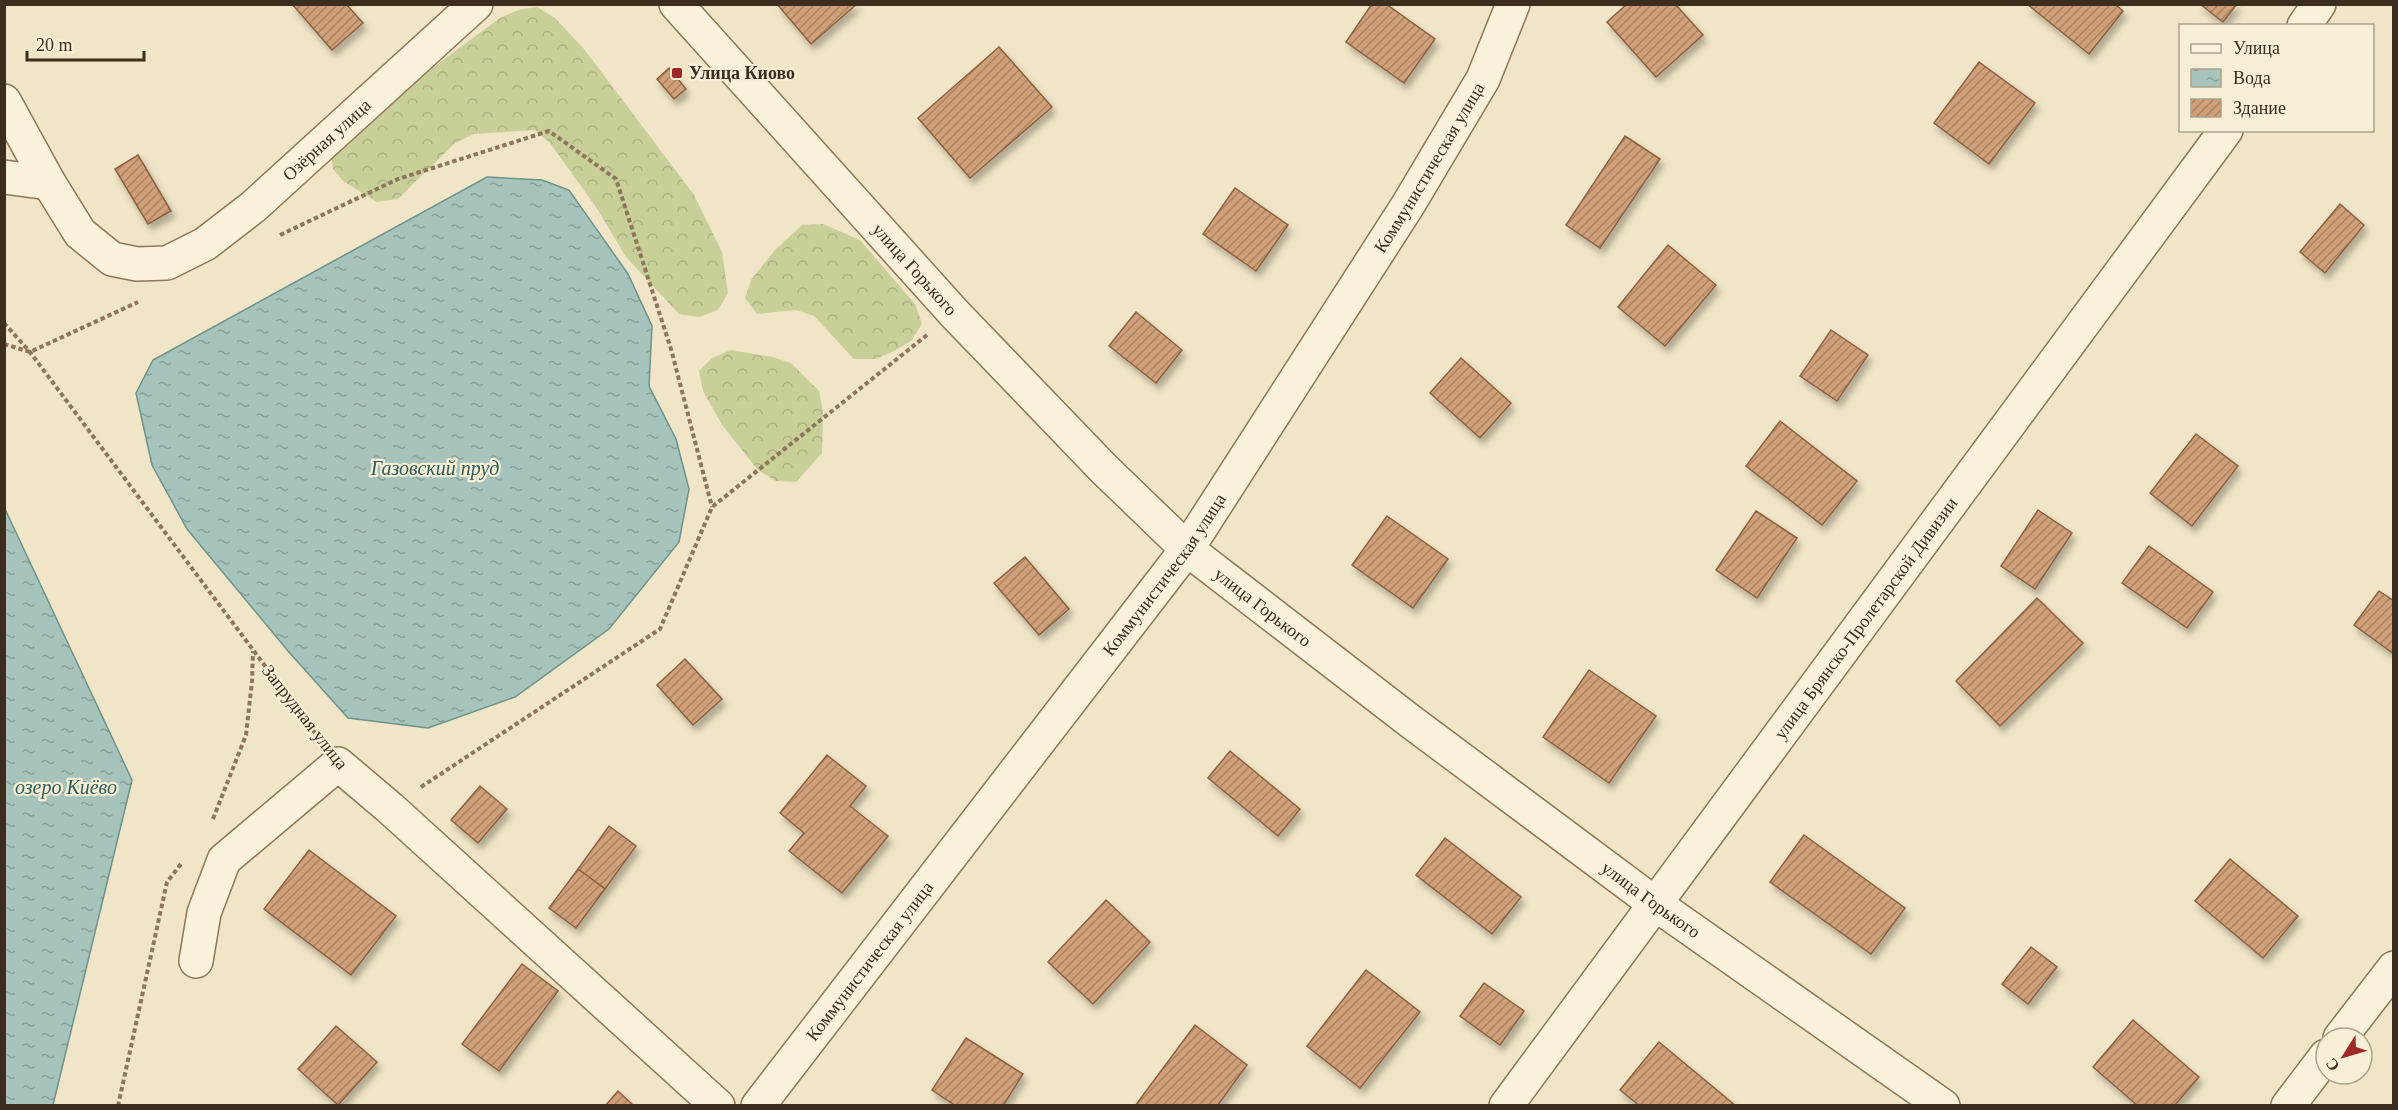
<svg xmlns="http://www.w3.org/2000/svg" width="2398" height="1110" font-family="'Times New Roman',serif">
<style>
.forest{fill:url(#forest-crowns)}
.water{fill:url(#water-ripples);stroke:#6d938a;stroke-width:1.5}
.building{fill:url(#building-hatch);stroke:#8d603f;stroke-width:1.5;filter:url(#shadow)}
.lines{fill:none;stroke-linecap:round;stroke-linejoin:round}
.minor-casing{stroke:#8d765a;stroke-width:36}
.path{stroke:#8d765a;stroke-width:4;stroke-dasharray:4.5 3;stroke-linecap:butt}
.minor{stroke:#faf1da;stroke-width:33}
.poi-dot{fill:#9e2928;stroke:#f7eed6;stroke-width:2}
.labels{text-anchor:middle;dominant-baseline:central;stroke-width:4.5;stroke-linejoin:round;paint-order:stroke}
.poi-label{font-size:18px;font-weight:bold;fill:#3c2e1f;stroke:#f7eed6;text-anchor:start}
.street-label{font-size:18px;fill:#3c2e1f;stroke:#f7eed6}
.water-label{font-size:20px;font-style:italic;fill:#2e5d5b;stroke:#f7eed6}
</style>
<defs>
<pattern id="forest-crowns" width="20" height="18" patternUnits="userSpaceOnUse" patternTransform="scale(1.5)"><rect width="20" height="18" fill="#c8cf99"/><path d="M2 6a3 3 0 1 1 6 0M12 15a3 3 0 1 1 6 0" fill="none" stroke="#adb283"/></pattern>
<pattern id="water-ripples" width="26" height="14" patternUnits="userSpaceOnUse" patternTransform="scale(1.5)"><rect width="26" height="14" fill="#a7c4bc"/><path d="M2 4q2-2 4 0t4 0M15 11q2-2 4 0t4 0" fill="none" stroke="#89a098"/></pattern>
<pattern id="building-hatch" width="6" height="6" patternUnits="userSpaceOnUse" patternTransform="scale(1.5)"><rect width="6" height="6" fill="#d0a07a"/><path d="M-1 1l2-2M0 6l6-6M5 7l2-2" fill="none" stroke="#aa8363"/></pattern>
<filter id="shadow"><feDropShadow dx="3.5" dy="6" stdDeviation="3" flood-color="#0004"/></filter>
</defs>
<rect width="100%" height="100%" fill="#f0e5c6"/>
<g class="forest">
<path d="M537,7l18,11 29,31 110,146 28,57 6,41 -10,17 -19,7 -20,-3 -53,-57 -30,-50 -46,-64 -15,-13 -61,4 -19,9 -57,56 -21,3 -34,-21 -10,-12 -2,-13 31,-26 27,-30 111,-82 18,-8z"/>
<path d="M823,224l37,16 55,64 7,20 -11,17 -17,10 -18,8h-22l-40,-43 -18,-6 -39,4 -12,-16 6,-18 23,-29 28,-26z"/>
<path d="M731,350l41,7 19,6 28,28 4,20 -1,42 -26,29 -20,-1 -18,-11 -36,-45 -19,-34 -4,-20 13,-13z"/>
</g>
<g class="water">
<path d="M487,177l55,3 27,10 59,84 24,52 -3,60 27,53 13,50 -10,53 -70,87 -94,68 -87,31 -80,-10 -60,-67 -101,-122 -35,-64 -16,-72 17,-33z"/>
<path d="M5,509l127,271 -79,325h-48z"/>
</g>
<g class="building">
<path d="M292,4h54l17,19 -31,27z"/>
<path d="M777,4h80l-46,40z"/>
<path d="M1372,4h14l49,35 -31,44 -58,-41z"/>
<path d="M1627,4h48l28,31 -47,42 -49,-55z"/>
<path d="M2027,4h88l8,7 -34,43z"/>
<path d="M2200,4h37l-14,18z"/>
<path d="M999,47l53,60 -82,71 -52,-60z"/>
<path d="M1979,62l56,41 -46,61 -55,-41z"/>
<path d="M669,68l17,21 -12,10 -17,-20z"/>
<path d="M1625,136l35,23 -60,89 -34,-23z"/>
<path d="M138,155l33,56 -23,13 -33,-55z"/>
<path d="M1235,188l53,37 -32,46 -53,-37z"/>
<path d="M2340,204l24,21 -39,48 -25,-21z"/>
<path d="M1668,245l48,40 -51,61 -47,-39z"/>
<path d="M1136,312l46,38 -26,33 -47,-37z"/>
<path d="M1831,330l37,25 -31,46 -37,-25z"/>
<path d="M1461,358l50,45 -31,35 -50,-45z"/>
<path d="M1780,421l77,60 -35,44 -76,-59z"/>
<path d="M2196,434l42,32 -46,60 -42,-33z"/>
<path d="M2038,510l34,23 -37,56 -34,-23z"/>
<path d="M1756,511l41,27 -40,60 -41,-28z"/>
<path d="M1387,516l61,43 -35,49 -61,-43z"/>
<path d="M2149,546l64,46 -26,36 -65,-45z"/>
<path d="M1025,557l44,52 -30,26 -45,-52z"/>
<path d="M2379,591l15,10v53l-40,-29z"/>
<path d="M2037,598l46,45 -83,83 -44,-45z"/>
<path d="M685,659l37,40 -29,26 -36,-40z"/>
<path d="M1589,670l67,46 -47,67 -66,-46z"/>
<path d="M1230,751l70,58 -22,27 -70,-58z"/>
<path d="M827,755l39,31 -16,20 38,30 -46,57 -53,-42 15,-18 -24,-20z"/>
<path d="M480,786l27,23 -29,34 -27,-23z"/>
<path d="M609,826l27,20 -31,43 -27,-20z"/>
<path d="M1804,835l101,73 -34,46 -101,-72z"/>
<path d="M1445,838l76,59 -29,37 -76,-59z"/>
<path d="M309,850l87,66 -45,59 -87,-66z"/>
<path d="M2230,859l68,57 -35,42 -68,-57z"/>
<path d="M578,869l27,20 -29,39 -27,-20z"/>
<path d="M1106,900l44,42 -57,62 -45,-42z"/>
<path d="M2031,947l26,20 -29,37 -26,-20z"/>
<path d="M522,964l36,27 -59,80 -37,-27z"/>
<path d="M1366,970l54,42 -60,76 -53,-42z"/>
<path d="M1484,983l40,28 -24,34 -40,-29z"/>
<path d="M2133,1020l66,57 -25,29h-36l-45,-39z"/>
<path d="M1195,1025l52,40 -30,41h-82z"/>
<path d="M336,1026l41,36 -39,43 -40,-36z"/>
<path d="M966,1038l57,36 -20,32h-47l-24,-16z"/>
<path d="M1659,1042l77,64h-96l-20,-16z"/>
<path d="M618,1091l16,15h-29z"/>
</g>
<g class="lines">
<g class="minor-casing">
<g id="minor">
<path id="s1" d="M676,4l278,309 150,156 83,80 223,172 244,182 289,203"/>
<path d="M2304,26l15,-22"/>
<path id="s2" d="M4,101l45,82 31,50 32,26 25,5 30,-1 38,-19 48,-37 223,-203"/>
<path d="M4,177l45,6"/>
<path d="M196,961l8,-48 20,-53 114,-96 52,44 328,298"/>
<path d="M2340,1038l54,-70"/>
<path id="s3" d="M758,1106l429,-557 221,-344 75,-126 30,-75"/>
<path id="s4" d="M1506,1106l720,-976"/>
<path d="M2288,1106l38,-50"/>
</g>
</g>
<g class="path">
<path d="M280,235l118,-56 151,-48 67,48 55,170 41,158"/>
<path d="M4,323l26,29 286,382"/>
<path d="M4,344l26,8 108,-50"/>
<path d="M421,787l239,-158 52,-122 215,-172"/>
<path d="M213,819l33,-84 6,-54 1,-30"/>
<path d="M118,1106l49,-224 14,-18"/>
</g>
<use href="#minor" class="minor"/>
</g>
<rect class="poi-dot" x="671" y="67" width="12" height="12" rx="3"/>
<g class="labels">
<g class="poi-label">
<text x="689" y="73">Улица Киово</text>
</g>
<g class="street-label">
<text stroke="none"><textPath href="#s2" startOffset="452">Озёрная улица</textPath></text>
<text stroke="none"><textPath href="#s3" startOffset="1155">Коммунистическая улица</textPath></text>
<text stroke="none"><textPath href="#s1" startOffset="357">улица Горького</textPath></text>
<text stroke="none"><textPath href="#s3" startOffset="669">Коммунистическая улица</textPath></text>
<text stroke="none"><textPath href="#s1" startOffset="843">улица Горького</textPath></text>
<text stroke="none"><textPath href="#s4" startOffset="606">улица Брянско-Пролетарской Дивизии</textPath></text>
<text transform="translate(305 717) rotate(52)">Запрудная улица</text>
<text stroke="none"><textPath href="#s1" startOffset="1329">улица Горького</textPath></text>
<text stroke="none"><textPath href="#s3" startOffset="183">Коммунистическая улица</textPath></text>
</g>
<g class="water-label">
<text x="435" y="468">Газовский пруд</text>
<text x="66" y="787">озеро Киёво</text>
</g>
</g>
<rect width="2398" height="1110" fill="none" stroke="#3c2e1f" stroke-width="12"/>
<rect x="2179" y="24" width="195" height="108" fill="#f7eed6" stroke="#aca18d" stroke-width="1.5"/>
<rect x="2191" y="44" width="30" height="9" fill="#faf1da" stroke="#aca18d" stroke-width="1.5"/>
<text x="2233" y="54" font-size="18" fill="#3c2e1f">Улица</text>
<rect x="2191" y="69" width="30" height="18" fill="url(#water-ripples)" stroke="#aca18d" stroke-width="1.5"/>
<text x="2233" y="84" font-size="18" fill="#3c2e1f">Вода</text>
<rect x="2191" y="99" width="30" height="18" fill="url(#building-hatch)" stroke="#aca18d" stroke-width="1.5"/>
<text x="2233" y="114" font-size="18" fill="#3c2e1f">Здание</text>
<g transform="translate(2344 1056) rotate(233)"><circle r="28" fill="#f7eed6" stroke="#aca18d" stroke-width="1.5"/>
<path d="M0-4.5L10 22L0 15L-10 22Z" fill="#9e2928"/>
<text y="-9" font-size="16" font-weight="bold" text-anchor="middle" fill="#3c2e1f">С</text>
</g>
<path d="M27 51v9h117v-9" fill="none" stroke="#3c2e1f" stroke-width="3"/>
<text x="36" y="51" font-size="18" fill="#3c2e1f" stroke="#f7eed6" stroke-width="4.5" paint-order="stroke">20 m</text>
</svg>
